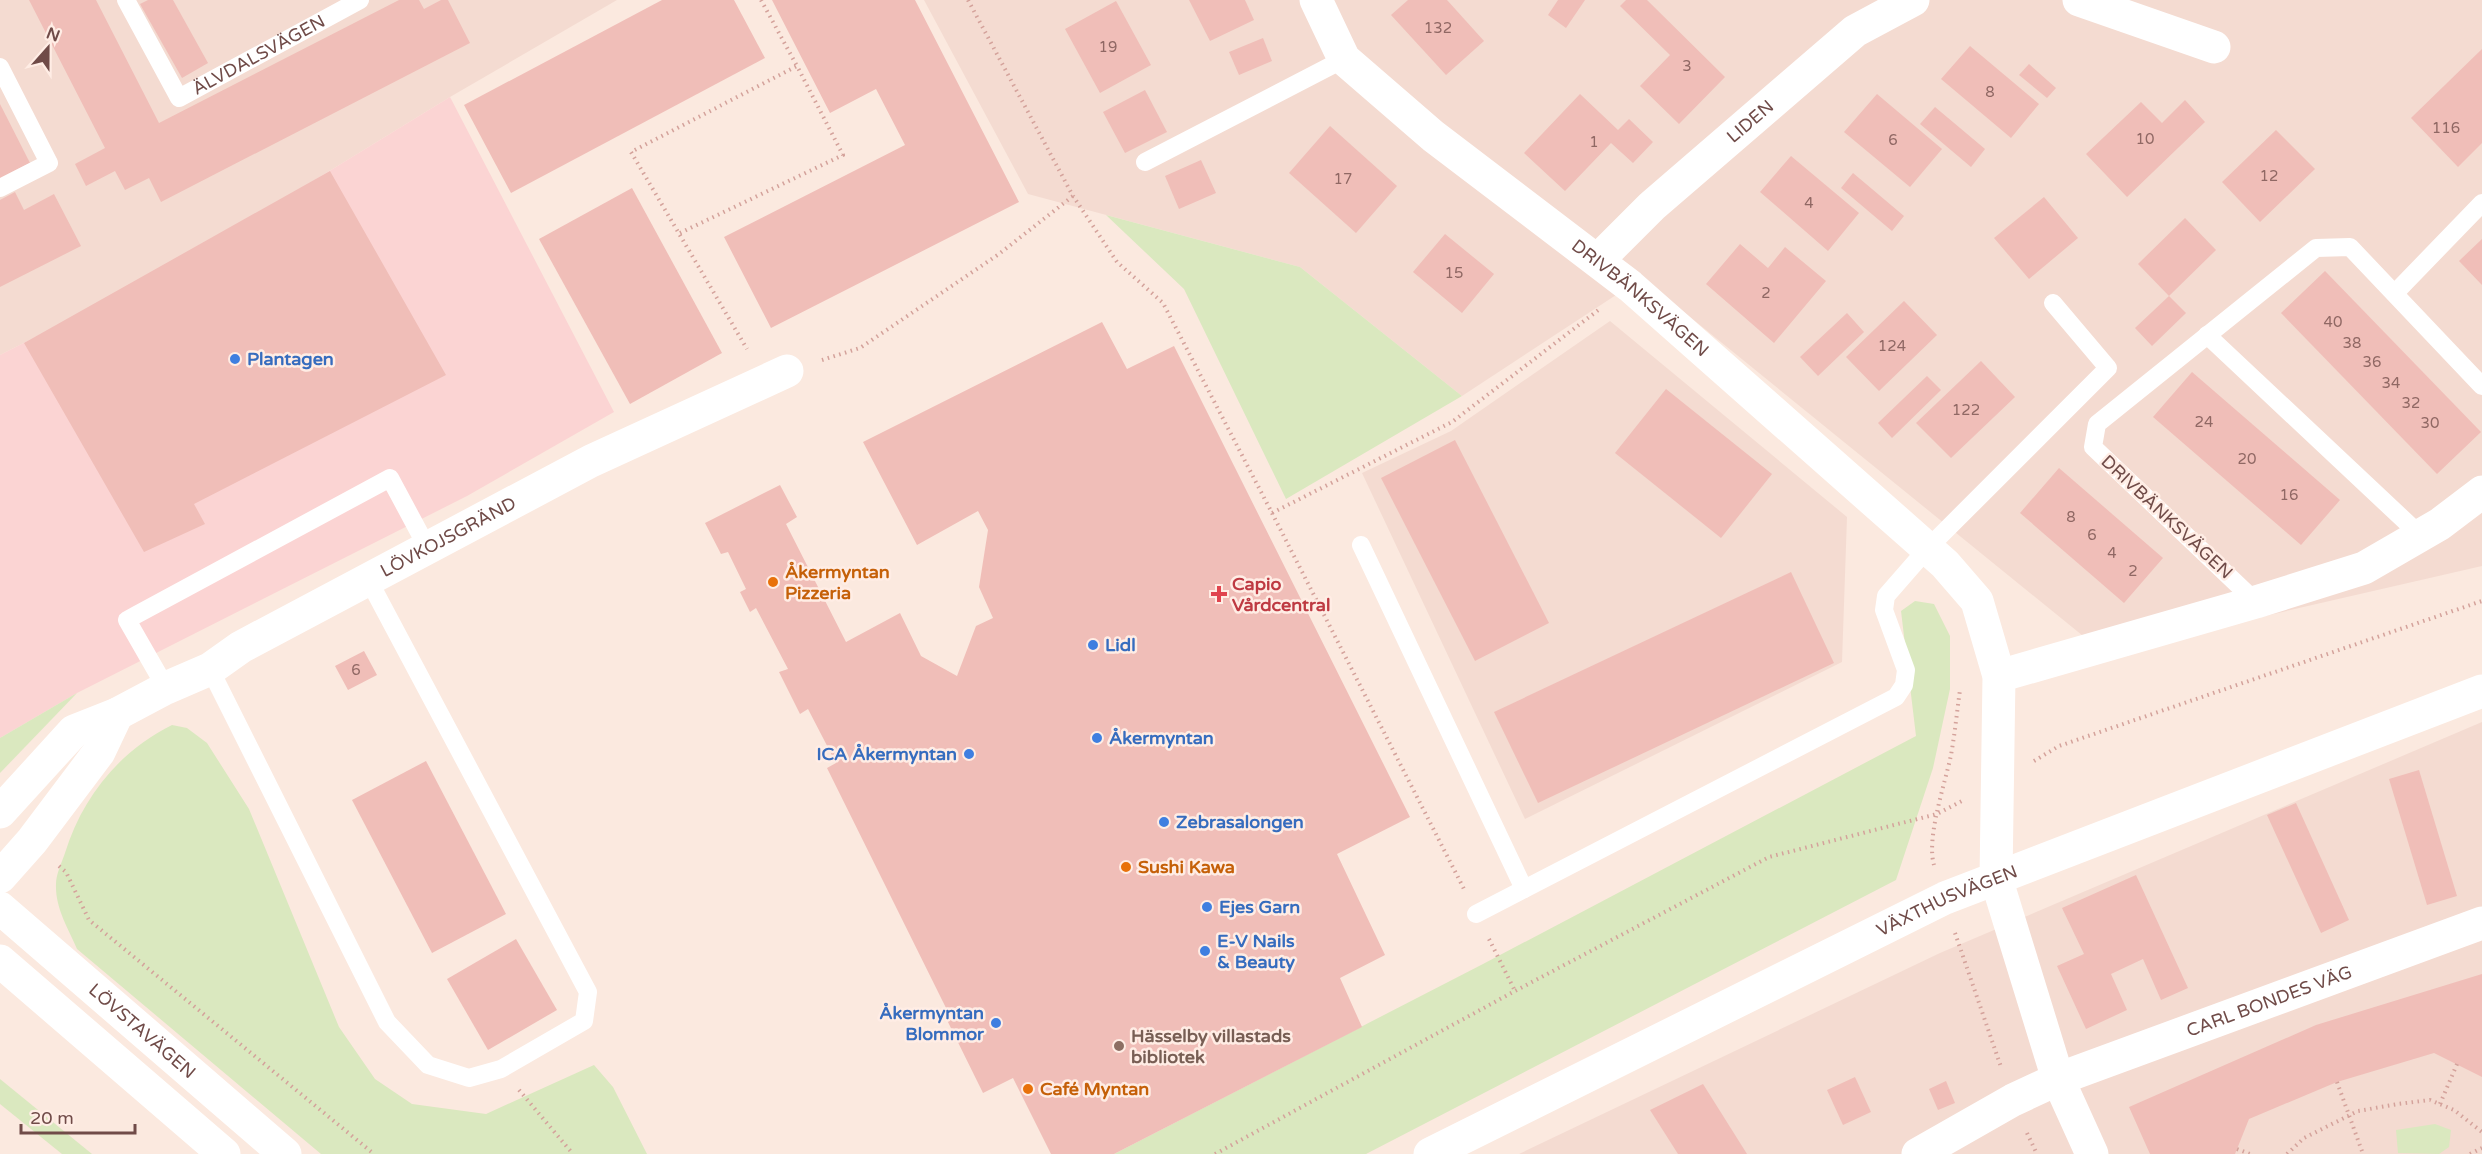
<svg xmlns="http://www.w3.org/2000/svg" width="2482" height="1154" font-family="'Varela Round',sans-serif">
<style>
.residential{fill:#f4dbd1}
.commercial{fill:#fbd4d3}
.green{fill:#dae8bf}
.building{fill:#f0beb8}
.lines{fill:none;stroke-linecap:round;stroke-linejoin:round}
.path{stroke:#d4a29b;stroke-width:4;stroke-dasharray:1.5 4.5;stroke-linecap:butt}
.service{stroke:#fff;stroke-width:18}
.minor{stroke:#fff;stroke-width:33}
.tertiary{stroke:#fff;stroke-width:33}
.shop-dot{fill:#3f7fe0;stroke:#ffede5;stroke-width:2}
.food-dot{fill:#e8710a;stroke:#ffede5;stroke-width:2}
.health-dot{fill:#e0444e;stroke:#ffede5;stroke-width:2}
.education-dot{fill:#8d6e63;stroke:#ffede5;stroke-width:2}
.labels{text-anchor:middle;dominant-baseline:central;stroke-width:5;stroke-linejoin:round;paint-order:stroke}
.number-label{font-size:15px;fill:#906864}
.street-label{font-size:18px;fill:#704b48;stroke:#ffede5}
.shop-label{font-size:18px;font-weight:bold;fill:#366cbe;stroke:#ffede5;text-anchor:start}
.food-label{font-size:18px;font-weight:bold;fill:#c56008;stroke:#ffede5;text-anchor:start}
.health-label{font-size:18px;font-weight:bold;fill:#be3a42;stroke:#ffede5;text-anchor:start}
.education-label{font-size:18px;font-weight:bold;fill:#785e54;stroke:#ffede5;text-anchor:start}
</style>
<rect width="100%" height="100%" fill="#fbe9df"/>
<g class="residential">
<path d="M0,0h617l-167,97 -279,171 -171,87z"/>
<path d="M924,0h1558v566l-378,87 -462,-375 -180,118 -162,-129 -272,-73z"/>
<path d="M1610,321l237,196 -5,145 -317,157 -163,-346 89,-42z"/>
<path d="M2482,722v432h-963l421,-201z"/>
</g>
<path class="commercial" d="M450,97l164,315 -147,84 -390,197 -77,45v-383l171,-87z"/>
<g class="green">
<path d="M1106,215l194,52 162,129 -176,103 -102,-210z"/>
<path d="M1915,601l19,3 16,32v53l-17,79 -37,112 -530,274h-252l369,-190 433,-228 -15,-125z"/>
<path d="M77,693l-77,80v-35z"/>
<path d="M172,725l15,3 20,15 42,66 90,218 36,52 37,25 74,10 108,-49 19,22 34,67h-326l-244,-205c-9,-21 -22,-41 -21,-65 0,-10 6,-22 9,-31 17,-55 54,-102 107,-128z"/>
<path d="M0,1079l92,75h-30l-62,-50z"/>
<path d="M2435,1124l16,6 -2,17 -10,7 -41,-1 -2,-23z"/>
</g>
<g class="building">
<path d="M29,0h67l63,123 240,-123h20l5,9 17,-9h7l22,43 -309,159 -12,-24 -24,12 -10,-19 -29,15 -11,-22 30,-16z"/>
<path d="M148,0h25l35,63 -26,15 -42,-74z"/>
<path d="M662,0h72l31,58 -254,135 -47,-88z"/>
<path d="M772,0h143l104,202 -248,126 -47,-91 181,-92 -29,-56 -46,24z"/>
<path d="M1189,0h56l9,20 -44,21z"/>
<path d="M1408,0h39l37,41 -38,34 -55,-60z"/>
<path d="M1558,0h27l-19,28 -18,-13z"/>
<path d="M1626,0h21l78,77 -46,47 -39,-38 30,-31 -50,-49z"/>
<path d="M1116,1l35,64 -51,28 -35,-64z"/>
<path d="M1263,38l9,23 -33,14 -10,-23z"/>
<path d="M1970,46l69,58 -28,34 -70,-59z"/>
<path d="M2482,49v94l-24,24 -47,-49z"/>
<path d="M2029,64l27,24 -9,10 -28,-23z"/>
<path d="M1145,90l22,42 -42,21 -22,-41z"/>
<path d="M1580,94l38,36 11,-11 24,23 -20,21 -22,-20 -46,48 -41,-38z"/>
<path d="M1877,94l65,55 -32,38 -66,-55z"/>
<path d="M2185,100l20,22 -78,75 -41,-43 55,-52 21,21z"/>
<path d="M0,104l30,59 -30,15z"/>
<path d="M1935,107l50,42 -14,18 -51,-43z"/>
<path d="M1330,126l67,60 -41,47 -67,-60z"/>
<path d="M2276,130l39,39 -55,53 -38,-40z"/>
<path d="M1791,156l68,57 -31,38 -68,-59z"/>
<path d="M1201,160l15,33 -37,16 -14,-33z"/>
<path d="M330,171l116,204 -252,129 11,20 -61,28 -120,-209z"/>
<path d="M1853,173l51,43 -12,15 -51,-43z"/>
<path d="M632,188l90,165 -92,51 -91,-165z"/>
<path d="M15,192l9,18 30,-16 27,52 -81,41v-87z"/>
<path d="M2044,197l34,41 -49,41 -35,-41z"/>
<path d="M2185,218l31,32 -47,46 -31,-32z"/>
<path d="M1445,234l49,40 -32,39 -49,-41z"/>
<path d="M2482,239v46l-23,-24z"/>
<path d="M1740,244l28,24 17,-21 41,34 -52,62 -68,-59z"/>
<path d="M2325,271l156,161 -44,42 -156,-161z"/>
<path d="M2169,296l17,17 -34,33 -17,-18z"/>
<path d="M1904,301l33,34 -58,56 -33,-34z"/>
<path d="M1847,313l17,19 -46,44 -18,-19z"/>
<path d="M1102,322l25,47 47,-23 236,471 -73,37 48,101 -45,23 22,49 -248,127h-63l-38,-76 -30,15 -38,-77 4,-2 -122,-246 9,-5 -28,-54 -8,5 -21,-42 9,-3 -32,-61 -6,4 -10,-20 6,-3 -18,-37 -7,2 -16,-31 75,-38 17,32 -11,7 60,118 54,-29 21,43 36,20 19,-50 17,-8 -14,-31 9,-57 -10,-19 -61,34 -54,-103z"/>
<path d="M1981,361l34,36 -64,61 -35,-35z"/>
<path d="M2192,372l148,128 -39,45 -148,-128z"/>
<path d="M1927,376l14,14 -49,48 -14,-15z"/>
<path d="M1666,389l106,85 -51,64 -106,-85z"/>
<path d="M1455,440l94,183 -74,38 -94,-183z"/>
<path d="M2059,468l104,90 -39,45 -104,-90z"/>
<path d="M1791,572l43,91 -296,140 -44,-91z"/>
<path d="M364,651l13,24 -29,15 -13,-24z"/>
<path d="M426,761l80,153 -74,39 -80,-153z"/>
<path d="M2419,770l38,126 -30,9 -38,-126z"/>
<path d="M2296,803l53,117 -28,13 -54,-118z"/>
<path d="M2136,875l52,113 -27,12 -18,-41 -32,15 16,36 -41,19 -29,-63 27,-12 -22,-46z"/>
<path d="M516,939l41,71 -69,40 -41,-71z"/>
<path d="M2482,974v103l-48,-24 -97,29 -88,37 -14,35h-85l-21,-47 187,-82z"/>
<path d="M1855,1077l16,35 -28,13 -16,-35z"/>
<path d="M1946,1081l9,22 -17,7 -9,-21z"/>
<path d="M1703,1084l44,70h-69l-28,-44z"/>
</g>
<g class="lines">
<g class="path">
<path d="M761,0l36,66"/>
<path d="M968,0l105,196 44,66 46,41 109,210 180,-91 149,-114"/>
<path d="M680,233l163,-78 -46,-89 -166,86 116,197"/>
<path d="M822,360l38,-12 139,-94 74,-58"/>
<path d="M1272,513l192,376"/>
<path d="M2034,761l25,-15 423,-145"/>
<path d="M1934,865c-8,-27 11,-81 17,-110 4,-22 6,-44 9,-65"/>
<path d="M59,866l7,6 23,48 285,234"/>
<path d="M1955,933l46,134"/>
<path d="M1489,939l26,52"/>
<path d="M2337,1082l26,72"/>
<path d="M519,1090l54,64"/>
<path d="M2440,1104l17,-40"/>
<path d="M2027,1133l10,21"/>
<path d="M2237,1149l13,5"/>
<path d="M1215,1154l300,-163 254,-134 168,-43 25,-13"/>
<path d="M2287,1154l17,-16 54,-27 40,-7 32,-4 24,10 28,22"/>
<path d="M2470,1154l12,-6"/>
</g>
<g class="service">
<path id="s1" d="M126,0l53,98 181,-98"/>
<path d="M0,67l49,96 -49,25"/>
<path d="M1145,162l199,-103"/>
<path d="M2395,293l87,-90"/>
<path d="M2207,335l213,200"/>
<path d="M1361,545l163,344"/>
<path d="M2256,602l-163,-155 4,-23 219,-176 34,-1 132,139"/>
<path d="M210,669l177,353 41,43 41,13 32,-9 83,-48 4,-29 -220,-413"/>
<path d="M166,688l-39,-68 9,-5 254,-137 37,69"/>
<path d="M1476,914l420,-217 8,-12 2,-15 -22,-60 2,-14 41,-47 181,-181 -55,-65"/>
</g>
<g class="minor">
<path id="s2" d="M1316,0l28,59 89,77 197,150 315,278 32,37 22,75 -3,202 62,201 34,75"/>
<path d="M2079,0l135,47"/>
<path id="s3" d="M1598,260l54,-54 203,-175 58,-31"/>
<path d="M1999,676l257,-74 108,-34 76,-44 42,-32"/>
<path id="s4" d="M0,812l74,-81 43,-17 49,-26 44,-19 31,-22 350,-186 196,-90"/>
<path d="M0,877l32,-36 67,-89 18,-38"/>
<path id="s5" d="M0,908l285,246"/>
<path d="M0,961l224,193"/>
<path id="s6" d="M1918,1154l95,-54 45,-21 424,-156"/>
</g>
<path class="tertiary" id="s7" d="M1430,1154l515,-256 537,-207"/>
</g>
<g class="shop-dot">
<circle cx="235" cy="359" r="6"/>
<circle cx="1093" cy="645" r="6"/>
<circle cx="1097" cy="738" r="6"/>
<circle cx="969" cy="754" r="6"/>
<circle cx="1164" cy="822" r="6"/>
<circle cx="1207" cy="907" r="6"/>
<circle cx="1205" cy="951" r="6"/>
<circle cx="996" cy="1023" r="6"/>
</g>
<g class="food-dot">
<circle cx="773" cy="582" r="6"/>
<circle cx="1126" cy="867" r="6"/>
<circle cx="1028" cy="1089" r="6"/>
</g>
<path class="health-dot" d="M1216 585h6v6h6v6h-6v6h-6v-6h-6v-6h6z"/>
<circle class="education-dot" cx="1119" cy="1046" r="6"/>
<g class="labels">
<g class="number-label">
<text x="1438" y="28">132</text>
<text x="1108" y="47">19</text>
<text x="1687" y="66">3</text>
<text x="1990" y="92">8</text>
<text x="2446" y="128">116</text>
<text x="2145" y="139">10</text>
<text x="1893" y="140">6</text>
<text x="1594" y="142">1</text>
<text x="2269" y="176">12</text>
<text x="1343" y="179">17</text>
<text x="1809" y="203">4</text>
<text x="1454" y="273">15</text>
<text x="1766" y="293">2</text>
<text x="2333" y="322">40</text>
<text x="2352" y="343">38</text>
<text x="1892" y="346">124</text>
<text x="2372" y="362">36</text>
<text x="2391" y="383">34</text>
<text x="2411" y="403">32</text>
<text x="1966" y="410">122</text>
<text x="2204" y="422">24</text>
<text x="2430" y="423">30</text>
<text x="2247" y="459">20</text>
<text x="2289" y="495">16</text>
<text x="2071" y="517">8</text>
<text x="2092" y="535">6</text>
<text x="2112" y="553">4</text>
<text x="2133" y="571">2</text>
<text x="356" y="670">6</text>
</g>
<g class="street-label">
<text stroke="none"><textPath href="#s1" startOffset="202">ÄLVDALSVÄGEN</textPath></text>
<text stroke="none"><textPath href="#s3" startOffset="206">LIDEN</textPath></text>
<text stroke="none"><textPath href="#s2" startOffset="446">DRIVBÄNKSVÄGEN</textPath></text>
<text transform="translate(2167 517) rotate(43)">DRIVBÄNKSVÄGEN</text>
<text stroke="none"><textPath href="#s4" startOffset="532">LÖVKOJSGRÄND</textPath></text>
<text stroke="none"><textPath href="#s7" startOffset="576">VÄXTHUSVÄGEN</textPath></text>
<text stroke="none"><textPath href="#s6" startOffset="384">CARL BONDES VÄG</textPath></text>
<text stroke="none"><textPath href="#s5" startOffset="188">LÖVSTAVÄGEN</textPath></text>
</g>
<g class="shop-label">
<text x="247" y="359">Plantagen</text>
<text x="1105" y="645">Lidl</text>
<text x="1109" y="738">Åkermyntan</text>
<text x="957" y="754" text-anchor="end">ICA Åkermyntan</text>
<text x="1176" y="822">Zebrasalongen</text>
<text x="1219" y="907">Ejes Garn</text>
<text x="1217" y="941">E-V Nails<tspan x="1217" dy="21">&amp; Beauty</tspan></text>
<text x="984" y="1013" text-anchor="end">Åkermyntan<tspan x="984" dy="21">Blommor</tspan></text>
</g>
<g class="food-label">
<text x="785" y="572">Åkermyntan<tspan x="785" dy="21">Pizzeria</tspan></text>
<text x="1138" y="867">Sushi Kawa</text>
<text x="1040" y="1089">Café Myntan</text>
</g>
<g class="health-label">
<text x="1232" y="584">Capio<tspan x="1232" dy="21">Vårdcentral</tspan></text>
</g>
<g class="education-label">
<text x="1131" y="1036">Hässelby villastads<tspan x="1131" dy="21">bibliotek</tspan></text>
</g>
</g>
<g transform="translate(48 48) rotate(21)" stroke="#ffede5" stroke-width="4.5" paint-order="stroke">
<path d="M0-4.5L10 22L0 15L-10 22Z" fill="#704b48"/>
<text y="-9" font-size="16" font-weight="bold" text-anchor="middle" fill="#704b48">N</text>
</g>
<path d="M21 1124v9h114v-9" fill="none" stroke="#704b48" stroke-width="3"/>
<text x="30" y="1124" font-size="18" fill="#704b48" stroke="#ffede5" stroke-width="4.5" paint-order="stroke">20 m</text>
</svg>
